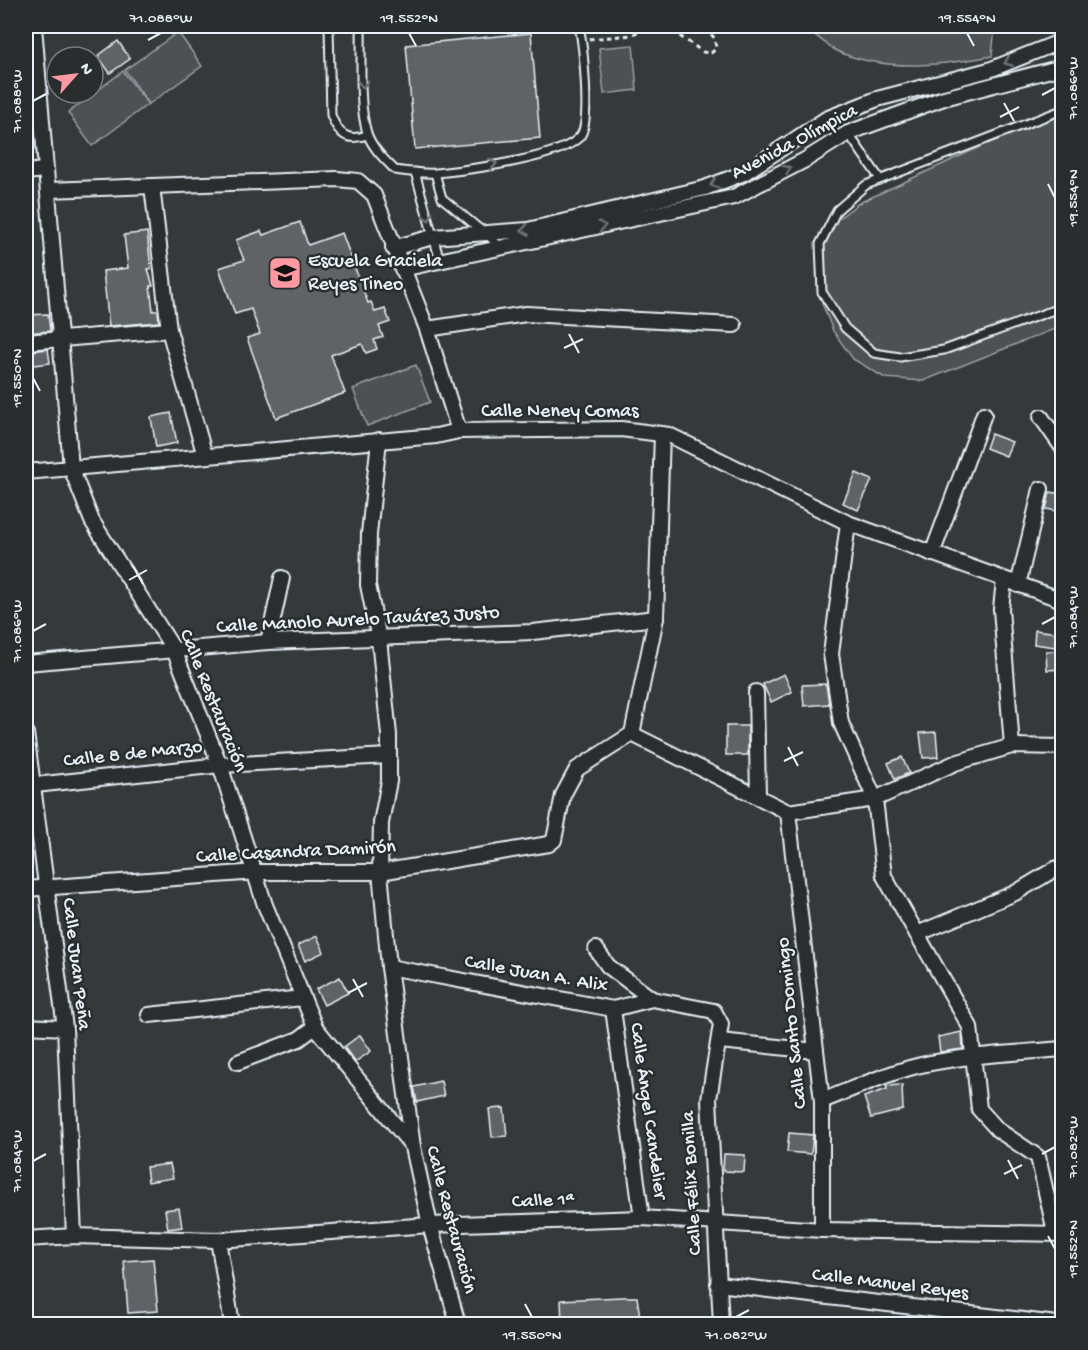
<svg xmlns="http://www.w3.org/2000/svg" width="1088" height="1350" font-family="'Gochi Hand',sans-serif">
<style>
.green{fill:#4d5152;stroke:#9aa1a5;stroke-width:1.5}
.building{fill:#5f6365;stroke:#e8f1f8;stroke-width:1.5}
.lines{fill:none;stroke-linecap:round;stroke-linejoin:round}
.service-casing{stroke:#e8f1f8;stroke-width:11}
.minor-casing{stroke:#e8f1f8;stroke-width:18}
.path{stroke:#e8f1f8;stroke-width:3;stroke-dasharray:4.5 4.5;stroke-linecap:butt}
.service{stroke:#2a2d2e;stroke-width:7}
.minor{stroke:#2a2d2e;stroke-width:14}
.oneway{stroke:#6c7275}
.ticks{fill:none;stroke:#e8f1f8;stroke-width:2}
.labels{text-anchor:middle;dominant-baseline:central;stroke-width:5;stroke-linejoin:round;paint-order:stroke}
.street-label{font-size:20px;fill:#e8f1f8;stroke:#2a2d2e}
.poi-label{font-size:20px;fill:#e8f1f8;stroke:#2a2d2e;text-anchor:start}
.neatline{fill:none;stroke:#e8f1f8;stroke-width:2}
.ticks-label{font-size:15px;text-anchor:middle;fill:#e8f1f8}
</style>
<rect width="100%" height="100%" fill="#35393a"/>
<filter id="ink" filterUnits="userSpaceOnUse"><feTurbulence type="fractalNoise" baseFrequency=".0167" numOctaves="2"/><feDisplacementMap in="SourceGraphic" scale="12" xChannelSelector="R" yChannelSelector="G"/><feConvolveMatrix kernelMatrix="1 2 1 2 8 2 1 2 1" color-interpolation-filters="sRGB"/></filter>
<g filter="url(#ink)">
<g class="green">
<path d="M804,26h191l-3,30c-50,9 -102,16 -151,-3 -13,-5 -26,-19 -37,-27z"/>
<path d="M178,32l24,34 -53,38 -24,-34z"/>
<path d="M633,45l4,45 -33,4 -5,-46z"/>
<path d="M123,71l25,33 -56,42 -24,-33z"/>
<path d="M1062,109v217l-139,55 -38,-3 -32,-19 -20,-28 -11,-28 1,-65 15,-19 21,-16z"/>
<path d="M416,365l14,37 -63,24 -14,-37z"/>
</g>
<g class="building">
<path d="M531,33l9,105 -125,11 -9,-104z"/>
<path d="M118,41l12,18 -20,14 -12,-17z"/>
<path d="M300,222l8,23 34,-12 26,70 3,-1 4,10 10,-3 5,13 -11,4 4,11 -9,3 3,9 -11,4 -4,-9 -31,11 14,38 -69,25 -29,-80 13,-4 -9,-25 -16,5 -16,-46 25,-8 -8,-20 25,-9 2,4z"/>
<path d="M147,232l4,37h-3l5,17h-3l3,25h5l1,11 -50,4 -6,-55 25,-3 -4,-33z"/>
<path d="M48,314l2,17 -24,2v-18z"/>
<path d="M48,349l2,14 -16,2 -2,-14z"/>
<path d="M171,413l6,30 -21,4 -5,-30z"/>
<path d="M991,434l21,8 -6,14 -20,-8z"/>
<path d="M856,473l16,7 -14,30 -15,-7z"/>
<path d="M1050,492l12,2v18l-16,-3z"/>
<path d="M1035,630l22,3 -2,14 -21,-3z"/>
<path d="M1046,651h15l1,18 -15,1z"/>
<path d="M784,674l8,18 -21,10 -8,-18z"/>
<path d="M826,684l3,20 -25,2 -2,-21z"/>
<rect x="726" y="726" width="22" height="29"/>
<path d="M936,732l2,25 -15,1 -3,-25z"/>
<path d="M902,757l7,16 -14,6 -7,-16z"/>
<path d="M317,936l7,16 -19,9 -7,-16z"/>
<path d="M340,977l8,16 -24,12 -8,-16z"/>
<path d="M962,1032l1,17 -23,3 -2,-15z"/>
<path d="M360,1035l11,16 -16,11 -11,-15z"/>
<path d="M441,1081l3,15 -27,6 -3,-15z"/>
<path d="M902,1085l1,25 -32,8 -7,-21 23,-8 -1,-3z"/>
<path d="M504,1108l3,28 -15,1 -3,-28z"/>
<path d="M789,1133l24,2 -2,19 -24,-2z"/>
<path d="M724,1154l21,1 -1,17 -21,-1z"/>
<path d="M170,1164l3,14 -25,4 -2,-15z"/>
<path d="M179,1208l3,19 -14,2 -3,-19z"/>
<path d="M153,1259l5,52 -30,2 -4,-52z"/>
<path d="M621,1297h16l4,27h-79l-1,-24z"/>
</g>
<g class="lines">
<g class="service-casing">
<g id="service">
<path d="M329,26l2,89c7,19 16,27 36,20"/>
<path d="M361,26c1,32 -3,77 6,107 5,15 18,27 28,37 14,2 28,4 42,3 29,-3 129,-15 144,-38 10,-15 2,-90 -2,-109"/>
<path d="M1062,110l-196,75 -29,25 -17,34 2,48 23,36 29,25 26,4 44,-7 118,-43"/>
<path d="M848,133l32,46"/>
<path d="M415,172l25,89"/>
<path d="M435,173l7,25 58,48"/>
</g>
</g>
<g class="minor-casing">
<g id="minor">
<path d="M34,26l37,442 21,53 82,129 46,115 45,140 50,122 98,120"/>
<path d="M26,172l18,-2"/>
<path d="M152,186l17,144 36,126"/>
<path d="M49,190l288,-11 21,2 16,14 53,134 32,102"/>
<path d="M393,248l40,-11 95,-7 177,-42 39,-15 82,-54 51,-20 112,-29 73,-29"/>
<path d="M402,269l332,-72 71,-37 43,-27 96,-35 118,-31"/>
<path d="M427,329l99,-15 208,11"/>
<path d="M26,342l143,-12"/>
<path d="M1041,417l21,30"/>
<path d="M379,440l-10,94 -1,51 11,54 10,96v46l-8,42 -1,49 9,95 24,180 17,78 28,99"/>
<path d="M26,472l410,-36 23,-5 162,-2 48,6 179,88 214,77"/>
<path d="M848,523l-17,131 10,69 34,76 9,77 86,151 9,82 19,21 40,27 17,75"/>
<path d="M932,554l52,-140"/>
<path d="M1004,580l-3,29 11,137"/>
<path d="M1018,585l23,-96"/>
<path d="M268,642l14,-64"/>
<path d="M26,663l242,-21 265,-10 123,-14"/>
<path d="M756,692l2,105"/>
<path d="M26,733l39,295 9,208"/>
<path d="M632,734l156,78 87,-13 80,-36 57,-17 50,1"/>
<path d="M26,786l194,-21 169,-9"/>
<path d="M788,812l34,289v129"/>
<path d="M26,889l231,-17h123l169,-28 5,-4 9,-45 14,-26 55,-35 24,-116 6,-184"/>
<path d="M917,934l98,-41 40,-24 7,-2"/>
<path d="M596,949l12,17 44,33"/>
<path d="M389,967l224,42 39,-10 62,12 7,13 -12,75 12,225"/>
<path d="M613,1009l29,209"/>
<path d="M149,1015l153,-17"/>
<path d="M26,1026l39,2"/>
<path d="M720,1041l96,10"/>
<path d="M238,1062l61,-23 16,-12"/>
<path d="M822,1101c33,-13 65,-28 99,-36 47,-10 95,-12 141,-16"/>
<path d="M26,1239l48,-3 144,4 212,-15 212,-7 180,12 240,4"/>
<path d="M218,1240l14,84"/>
<path d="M718,1284l339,40"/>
</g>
</g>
<g class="path">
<path d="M665,26l38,26 8,1 5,-4 -1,-10 -10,-13"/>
<path d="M589,39l43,-4 5,-3 1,-6"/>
</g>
<use href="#service" class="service"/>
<use href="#minor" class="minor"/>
</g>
<defs><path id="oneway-chevron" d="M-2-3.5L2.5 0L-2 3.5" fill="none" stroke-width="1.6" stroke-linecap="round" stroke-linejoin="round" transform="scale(1.5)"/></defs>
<g class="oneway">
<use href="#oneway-chevron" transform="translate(1008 62) rotate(158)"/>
<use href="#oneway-chevron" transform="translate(363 84) rotate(88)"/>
<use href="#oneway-chevron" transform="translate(493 164) rotate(-10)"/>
<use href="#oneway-chevron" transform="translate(787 169) rotate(-27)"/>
<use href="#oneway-chevron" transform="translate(714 184) rotate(158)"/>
<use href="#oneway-chevron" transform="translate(428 217) rotate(74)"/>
<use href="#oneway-chevron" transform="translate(602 226) rotate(-12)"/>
<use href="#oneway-chevron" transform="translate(525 230) rotate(171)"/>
</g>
</g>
<path class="ticks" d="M409,33l7,13M967,33l7,13M148,40l13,-7M1042,95l13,-7M33,101l13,-7M1004,103l10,18M1000,117l19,-10M1048,184l7,14M569,334l10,19M564,348l19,-9M33,378l7,13M133,566l10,18M129,580l18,-10M1042,624l13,-7M33,631l13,-7M788,747l10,19M784,761l19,-9M353,979l10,18M348,993l19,-10M1042,1154l13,-7M1008,1160l10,19M33,1161l13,-7M1004,1174l18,-9M1048,1236l7,13M525,1304l7,13M736,1317l13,-7"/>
<defs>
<g id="school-square" transform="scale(1.725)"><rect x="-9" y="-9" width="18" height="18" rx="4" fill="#ff9aa2" stroke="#2a2d2e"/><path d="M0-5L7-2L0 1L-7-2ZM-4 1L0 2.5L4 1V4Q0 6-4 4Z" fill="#111"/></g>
</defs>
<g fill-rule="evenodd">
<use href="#school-square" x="285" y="273"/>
</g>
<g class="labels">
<g class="street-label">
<text transform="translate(795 143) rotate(-28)">Avenida Olímpica</text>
<text x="560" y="412">Calle Neney Comas</text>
<text transform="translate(358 621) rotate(-3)">Calle Manolo Aurelo Tavárez Justo</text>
<text transform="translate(212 701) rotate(68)">Calle Restauración</text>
<text transform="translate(133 755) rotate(-6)">Calle 8 de Marzo</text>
<text transform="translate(296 853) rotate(-3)">Calle Casandra Damirón</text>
<text transform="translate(75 964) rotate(83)">Calle Juan Peña</text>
<text transform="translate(536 975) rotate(10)">Calle Juan A. Alix</text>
<text transform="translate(793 1023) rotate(-96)">Calle Santo Domingo</text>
<text transform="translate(647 1111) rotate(82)">Calle Ángel Candelier</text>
<text transform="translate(693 1183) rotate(-93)">Calle Félix Bonilla</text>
<text transform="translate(543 1202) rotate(-2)">Calle 1ª</text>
<text transform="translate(450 1220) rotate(75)">Calle Restauración</text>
<text transform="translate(890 1285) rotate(7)">Calle Manuel Reyes</text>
</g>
<g class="poi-label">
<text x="308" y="262">Escuela Graciela<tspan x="308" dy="23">Reyes Tineo</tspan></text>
</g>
</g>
<rect width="1088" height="1350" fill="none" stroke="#2a2d2e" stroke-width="66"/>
<g transform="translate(75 75) rotate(62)"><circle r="28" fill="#2a2d2e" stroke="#767b7f" stroke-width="1.5"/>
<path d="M0-4.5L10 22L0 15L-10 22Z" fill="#ff9aa2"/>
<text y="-9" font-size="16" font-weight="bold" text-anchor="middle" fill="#e8f1f8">N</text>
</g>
<rect x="33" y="33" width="1022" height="1284" class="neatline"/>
<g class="ticks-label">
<text x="161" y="22">71.088°W</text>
<text x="409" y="22">19.552°N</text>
<text x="967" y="22">19.554°N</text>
<text transform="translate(1072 88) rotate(-90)" y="5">71.086°W</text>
<text transform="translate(16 101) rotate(-90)" y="5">71.088°W</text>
<text transform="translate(1072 198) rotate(-90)" y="5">19.554°N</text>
<text transform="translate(16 378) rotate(-90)" y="5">19.550°N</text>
<text transform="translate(1072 617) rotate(-90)" y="5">71.084°W</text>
<text transform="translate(16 631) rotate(-90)" y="5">71.086°W</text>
<text transform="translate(1072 1147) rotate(-90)" y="5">71.082°W</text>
<text transform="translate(16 1161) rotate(-90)" y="5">71.084°W</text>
<text transform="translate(1072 1249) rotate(-90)" y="5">19.552°N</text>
<text x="532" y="1339">19.550°N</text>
<text x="736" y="1339">71.082°W</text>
</g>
</svg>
